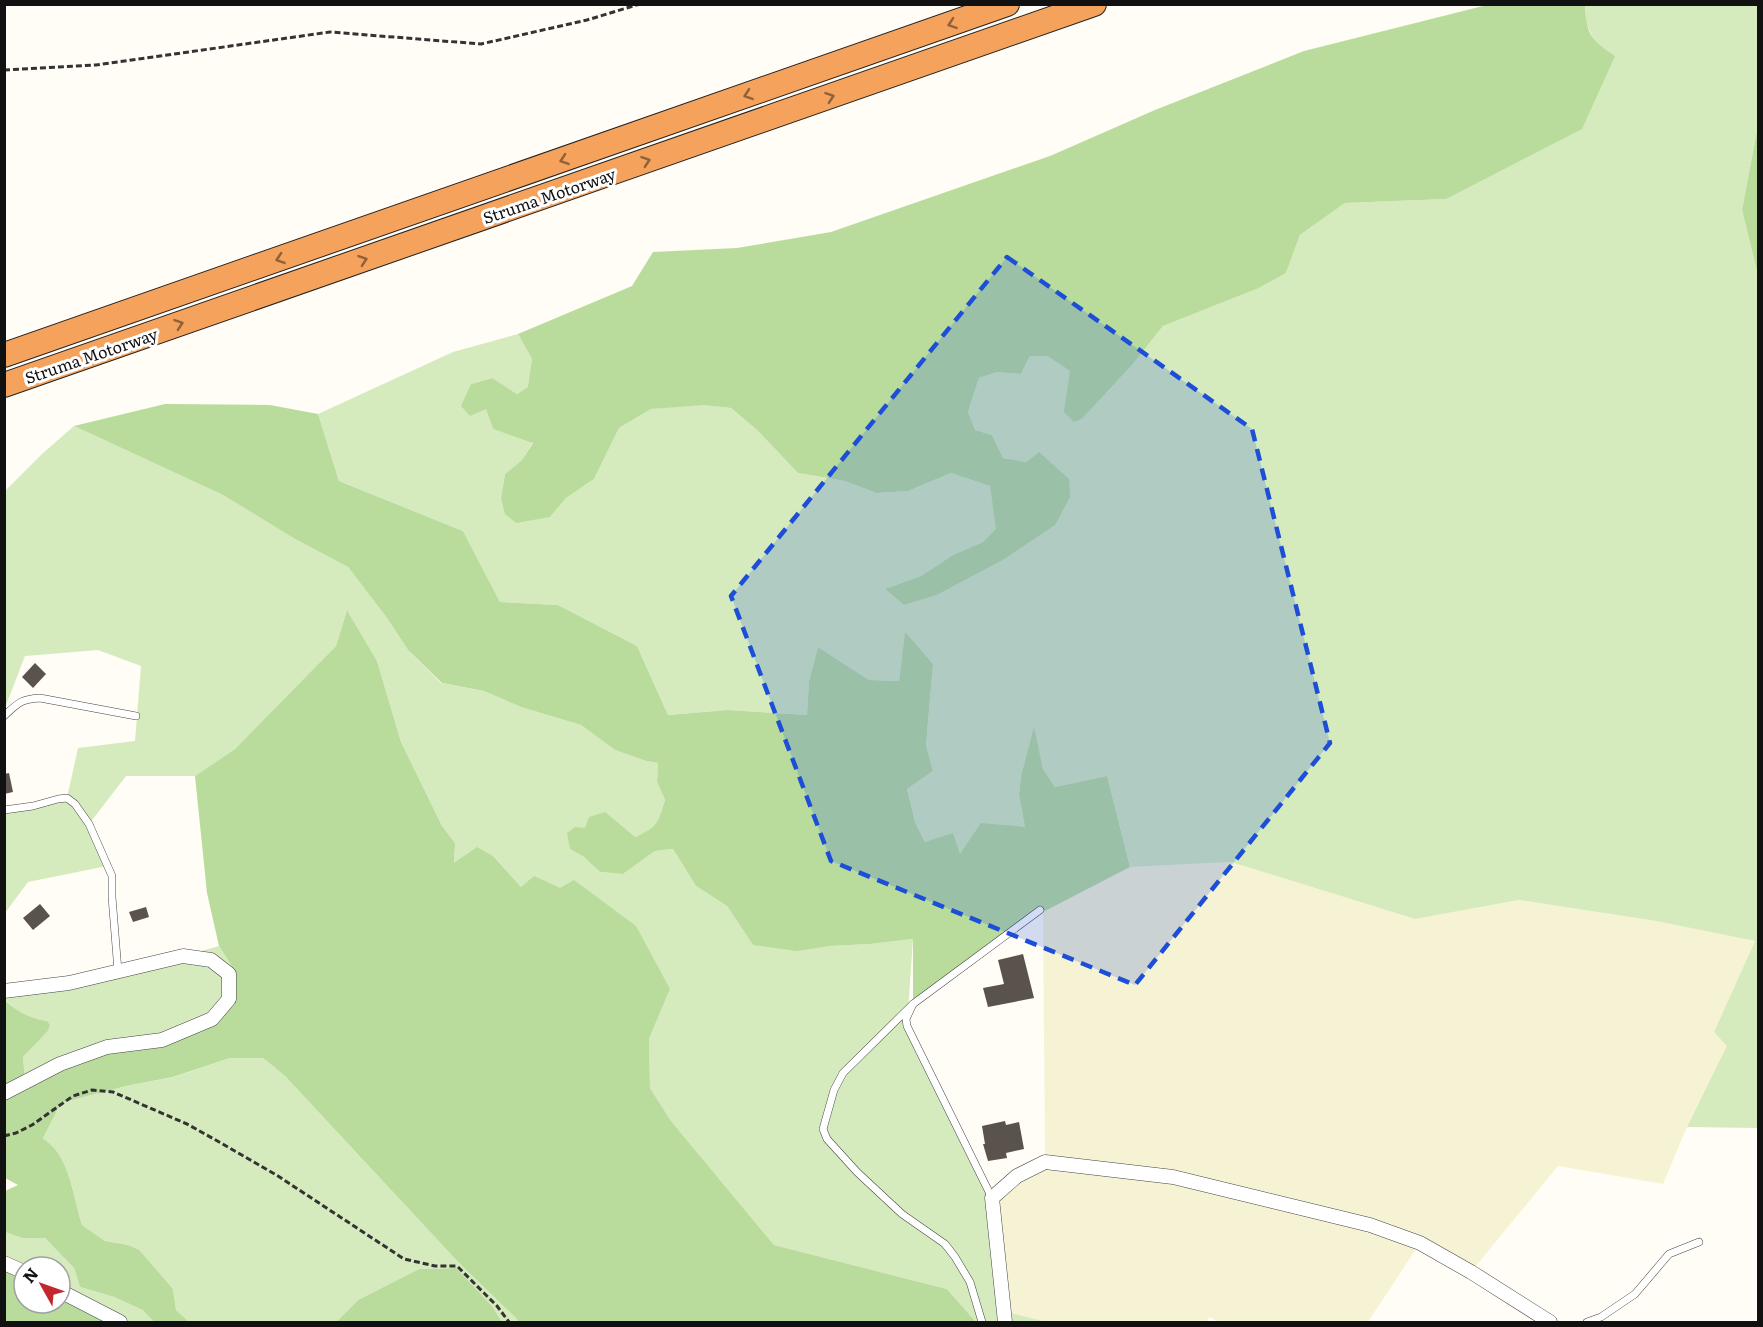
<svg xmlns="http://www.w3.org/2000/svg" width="1763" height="1327" font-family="Literata,serif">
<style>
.farmland{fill:#f6f3d4}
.green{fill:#d5ebbd}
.forest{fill:#b9dc9c}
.building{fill:#5a524d}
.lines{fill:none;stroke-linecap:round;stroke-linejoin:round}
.lane-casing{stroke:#444;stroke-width:8}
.street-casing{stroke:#444;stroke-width:15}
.highway-casing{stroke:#222;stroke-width:26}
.path{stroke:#333;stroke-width:3;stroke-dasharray:6 3;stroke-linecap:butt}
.lane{stroke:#fff;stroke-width:7}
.street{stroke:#fff;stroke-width:14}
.highway{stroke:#f5a25d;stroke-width:24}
.oneway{stroke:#8e613b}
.marked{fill:#1d4ed8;fill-opacity:0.2;stroke:#1d4ed8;stroke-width:4.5;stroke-dasharray:12 8;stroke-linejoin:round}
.labels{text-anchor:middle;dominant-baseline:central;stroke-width:6;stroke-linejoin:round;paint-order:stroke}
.street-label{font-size:16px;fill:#111;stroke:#fff}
</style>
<rect width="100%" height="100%" fill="#fffdf5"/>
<path class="farmland" d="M1231,862l184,57 104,-19 137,21 99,20 -41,91 14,14 -41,81 -24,57 -105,-18 -87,106 -51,-29 -52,79h-148l-11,-5 -2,5h-160l-44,-11 -11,-113 53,-37 -2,-249 87,-45z"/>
<g class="green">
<path d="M1585,5h173v120l-16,85 16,65v853l-71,-1 40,-81 -13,-14 41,-91 -99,-20 -137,-21 -104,19 -184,-57 -101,5 -23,-91 -52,11 -12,-18 -9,-40 -13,47 -2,19 6,32 -65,27 -35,-12 -10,-20 -8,-33 26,-18 -7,-26 7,-81 -28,-31 -6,48 -30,-1 -51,-33 -9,34 -2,34 -80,-5 -59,5 -31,-69 -79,-41 -58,-3 -37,-71 -124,-50 -21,-67 135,-62 65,-18 14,25 -3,28 -12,7 -26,-16 -20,6 15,25 7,20 40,13 -11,18 -17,14 -4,24 49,19 16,-19 28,-19 25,-51 32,-19 45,-5 35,4 26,22 41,43 47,8 33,12 30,-2 43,-18 39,13 7,43 -14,13 -30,13 -32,21 -36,13 19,16 33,-10 64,-34 38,-109 -13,10 -23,-4 -11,-23 -17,-5 -7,-18 11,-34 18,-6 24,2 9,-18h17l23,15 13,47 49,-53 31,-39 96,-38 27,-15 14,-38 45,-32 101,-4 149,-156 -9,-20z"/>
<path d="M74,426l149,69 72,44 53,28 39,51 21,32 33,33 43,8 37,16 60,18 34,25 31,11 12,2 -1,19 8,18 -7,24 -12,8 -11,5 -50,-9 -15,21 14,8 16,15 23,2 32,-23 18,-2 23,37 31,20 26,39 76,1 41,-2 43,-5 -6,87 85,172 11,113 44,11h-71l-29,-33 -173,-44 -103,-124 -21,-33 -1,-49 21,-50 -110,-101 -39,-1 -28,-31 -39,8 1,-21 -13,-17 -41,-84 -24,-81 -30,-51 -11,36 -101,103 -40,27h-69l-37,48 18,42 -79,16 -23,31v-103l62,-12 11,-50 57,-7 6,-75 -43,-16 -73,6 -20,52v-217l37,-37z"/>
<path d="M219,946l17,27 -1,26 -23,20 -187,63 -2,-25 24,-25v-11c-16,-2 -32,-10 -42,-22l-1,-8 179,-35z"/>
<path d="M230,1058h33l22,18 175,188 55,53 4,5h-17l-10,-16 -37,-38 -36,1 -61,31 -22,22h-147l-13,-12 -3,-21 -10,-11 -35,-33 -23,-4 -23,-16c-7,-22 -10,-48 -22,-69 -4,-7 -11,-12 -17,-18l18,-35 65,-17 48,-9z"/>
<path d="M5,1232l17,6h23l29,30 6,19 34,10 30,13 10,12h-34l-60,-31v-24h-36l-19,-4z"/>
</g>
<g class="forest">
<path d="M1585,5c1,29 6,35 30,51l-33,73 -136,70 -101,4 -45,32 -14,38 -27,15 -96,38 -31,39 -49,53 -9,4 -10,-10 6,-41 -23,-15h-17l-9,18 -24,-2 -18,6 -11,34 7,18 17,5 11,23 23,4 13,-10 30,27 1,18 -15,28 -54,36 -64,34 -33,10 -19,-16 36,-13 32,-21 30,-13 13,-13 -6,-43 -39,-13 -43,18 -31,2 -32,-12 -47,-8 -41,-43 -26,-22 -28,-3 -52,4 -32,19 -25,51 -28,19 -16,19 -34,6 -11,-9 -4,-16 4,-24 17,-14 11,-17 -40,-14 -7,-20 -16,7 -9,-10 10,-22 21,-6 25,16 11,-7 4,-28 -14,-25 114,-48 21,-34 84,-4 94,-16 219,-76 105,-46 149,-59 183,-46z"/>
<path d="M1758,125v150l-16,-65z"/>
<path d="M165,404l105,1 48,9 21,67 124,50 37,71 58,3 79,41 31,69 59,-5 80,5 2,-34 9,-34 51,33 30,1 6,-49 28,32 -7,81 7,26 -26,18 8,33 10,20 28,-9 7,21 21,-31 44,4 -6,-32 2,-19 13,-49 9,42 12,18 52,-11 23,91 -87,45 -130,92v-65l-43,5 -41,2 -32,5 -44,-6 -26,-39 -31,-20 -23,-37 -18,2 -32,23 -23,-2 -16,-15 -14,-8 -3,-16 8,-6 10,1 4,-11 16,-5 30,25c23,-10 23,-14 30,-37l-8,-18 1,-19 -12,-2 -31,-11 -34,-25 -60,-18 -37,-16 -42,-8 -34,-33 -21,-32 -39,-51 -53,-28 -72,-44 -149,-69z"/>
<path d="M347,610l30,51 24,81 41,84 13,17 -1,20 23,-16 16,9 28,31 13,-11 26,12 14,-8 62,46 34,63 -21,50 1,49 21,33 103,124 173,44 29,33h-457l-4,-5 -55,-53 -175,-188 -22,-18h-33l-57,19 -47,9 -65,17 -18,35c6,5 13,11 17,18 12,21 15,47 22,69l23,16 23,4 11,5 34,39 3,21 13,12h-35l-11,-12 -29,-13 -34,-10 -6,-19 -29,-30h-23l-17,-6v-41l13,-6 -13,-7 -1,-179c11,12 28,20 43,22l3,4 -3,7 -24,25 2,24 30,-14 107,-27 73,-41 1,-26 -17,-27 -12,-53 -12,-117 40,-27 101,-103z"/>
<path d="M5,1263l19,9v31h36v-12l59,31h-114z"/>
<path d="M456,1268l36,38 10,16h-166l22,-22 61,-31z"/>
</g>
<g class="building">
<path d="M35,663l11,11 -13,14 -11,-11z"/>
<path d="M9,773l4,19 -9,2v-20z"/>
<path d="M40,904l10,12 -17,14 -10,-12z"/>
<path d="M146,907l3,10 -16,5 -4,-10z"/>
<path d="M1023,954l11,44 -46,9 -5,-19 21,-4 -6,-24z"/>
<path d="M1005,1121l1,4 13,-3 5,27 -18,4 1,5 -19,3 -5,-17h2l-3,-18z"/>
</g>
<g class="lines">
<g class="lane-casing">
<g id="lane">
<path d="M4,716c14,-13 17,-17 36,-18l96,18"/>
<path d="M4,810l29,-4 25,-7 9,-1 8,6 14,20 23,52v21l6,74"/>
<path d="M913,1004l-70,69 -9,17 -11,39 4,10 30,33 45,42 43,30 10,13 15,25 12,40"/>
<path d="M992,1198l-85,-172 -1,-7 7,-15 127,-94"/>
<path d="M1587,1322l14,-5 34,-23 34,-40 30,-12"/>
</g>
</g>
<g class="street-casing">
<g id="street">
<path d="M4,991l65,-8 114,-27 28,4 18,14v25l-17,20 -50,21 -55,7 -47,17 -56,29"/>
<path d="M4,1263l20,9"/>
<path d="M60,1291l60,31"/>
<path d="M1005,1322l-13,-124 25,-22 28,-14 128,15 197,48 50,18 51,29 79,50"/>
</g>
</g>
<g class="highway-casing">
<g id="highway">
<path d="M4,355l1003,-351"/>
<path d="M4,385l1090,-381"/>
</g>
</g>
<g class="path">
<path d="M4,70l92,-5 234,-33 151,12 106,-24 53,-16"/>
<path d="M4,1136l12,-3 16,-8 41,-29 19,-6 21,2 74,32 34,19 57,33 126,83 31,7h22l40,40 12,16"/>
</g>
<use href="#lane" class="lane"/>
<use href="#street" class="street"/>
<use href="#highway" class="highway"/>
</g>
<defs><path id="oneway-chevron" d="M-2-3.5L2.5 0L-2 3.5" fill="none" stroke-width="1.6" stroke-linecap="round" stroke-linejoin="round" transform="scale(1.5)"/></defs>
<g class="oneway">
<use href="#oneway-chevron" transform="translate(952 24) rotate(161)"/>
<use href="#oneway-chevron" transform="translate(748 95) rotate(161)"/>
<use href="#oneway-chevron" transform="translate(830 97) rotate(-19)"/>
<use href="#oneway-chevron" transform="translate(564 160) rotate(161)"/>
<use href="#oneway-chevron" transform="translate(646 161) rotate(-19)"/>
<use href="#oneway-chevron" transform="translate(280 259) rotate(161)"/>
<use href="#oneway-chevron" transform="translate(363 260) rotate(-19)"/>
<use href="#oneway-chevron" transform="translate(179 324) rotate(-19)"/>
</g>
<path class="marked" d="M1007,257l245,172 78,314 -195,242 -304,-124 -100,-265z"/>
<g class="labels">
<g class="street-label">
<text transform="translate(549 195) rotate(-19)">Struma Motorway</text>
<text transform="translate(91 355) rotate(-19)">Struma Motorway</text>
</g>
</g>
<rect width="1763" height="1327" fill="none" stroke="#111111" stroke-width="12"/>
<g transform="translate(42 1285) rotate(310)"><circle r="28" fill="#ffffff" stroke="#a0a0a0" stroke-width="1.5"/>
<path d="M0-4.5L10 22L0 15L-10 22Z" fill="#c4262e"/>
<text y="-9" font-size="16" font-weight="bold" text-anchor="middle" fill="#111111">N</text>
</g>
</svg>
